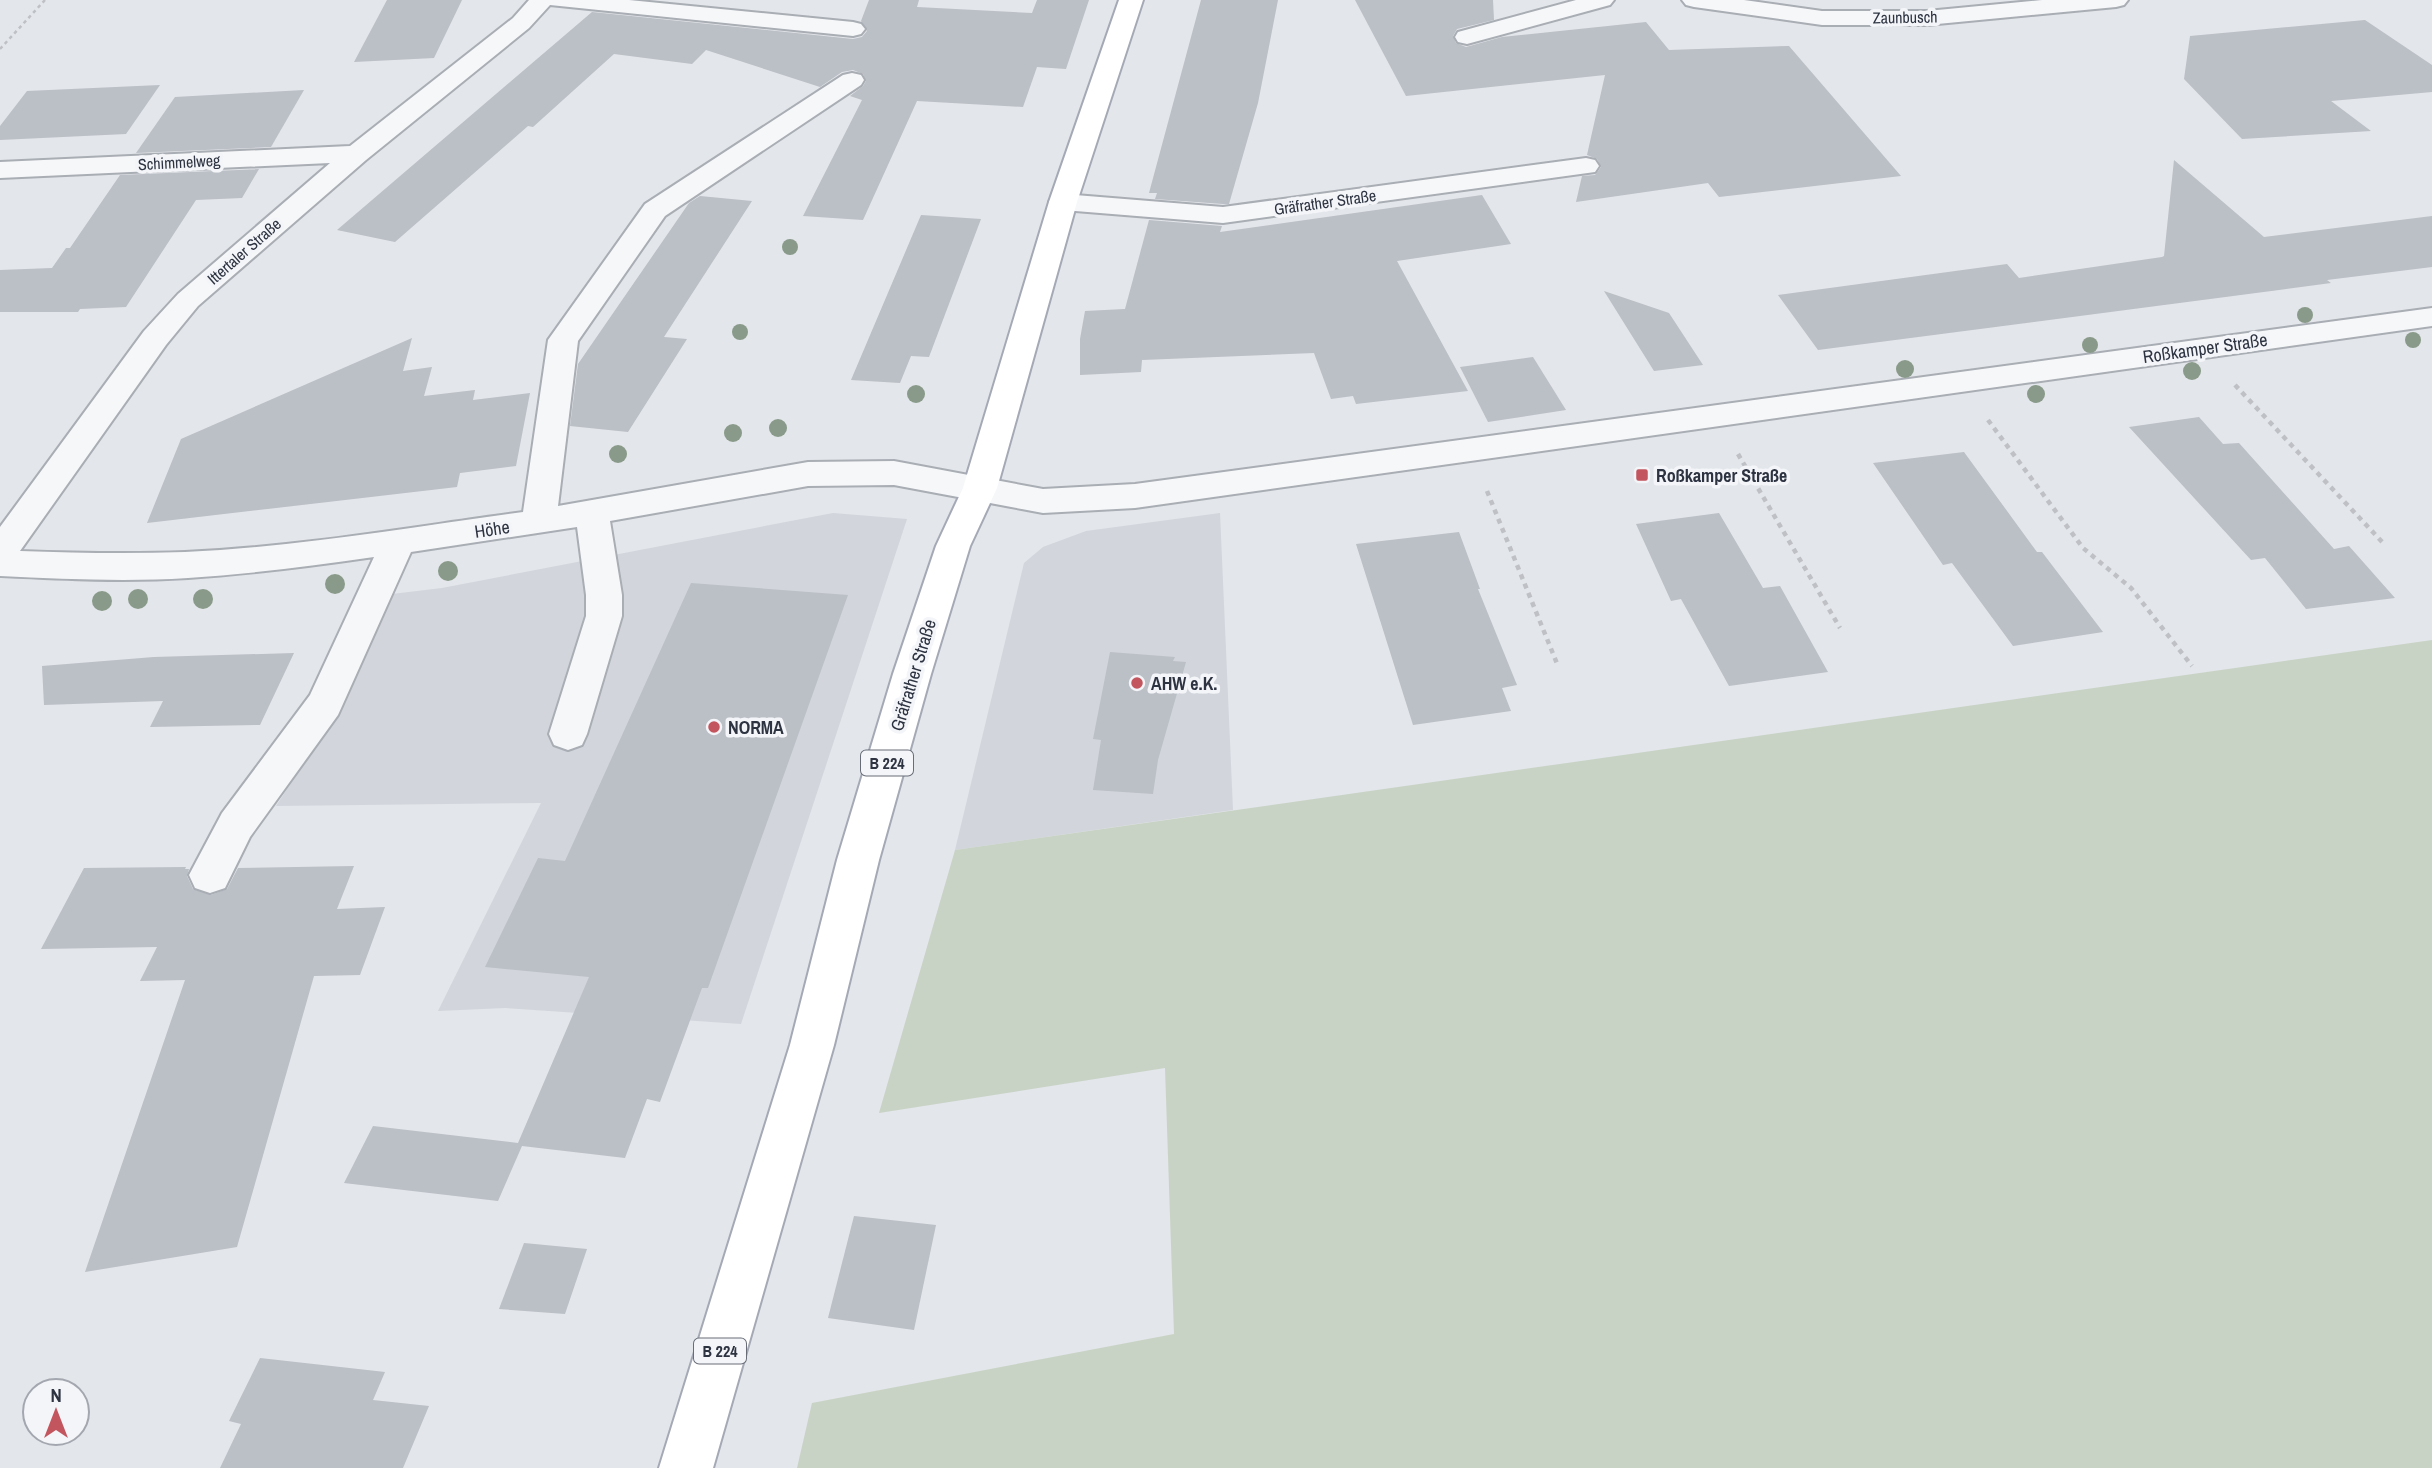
<svg xmlns="http://www.w3.org/2000/svg" width="2432" height="1468" font-family="'Archivo Narrow',sans-serif">
<style>
.built{fill:#d2d5dc}
.green{fill:#c8d3c5}
.building{fill:#bbbfc6}
.lines{fill:none;stroke-linecap:round;stroke-linejoin:round}
.minor-casing{stroke:#a9adb4;stroke-width:4}
.major-casing{stroke:#a4a9b5;stroke-width:4}
.path-far1{stroke:#bec0c5;stroke-width:2.5;stroke-dasharray:3.5 3.5;stroke-linecap:butt}
.path{stroke:#bec0c5;stroke-width:4.5;stroke-dasharray:5 5;stroke-linecap:butt}
.minor{fill:#f6f7f9;fill-rule:evenodd}
.major{fill:#fff;fill-rule:evenodd}
.tree{fill:#899a8a}
.poi-dot{fill:#c3555f;stroke:#f3f5f8;stroke-width:2.5}
.labels{text-anchor:middle;dominant-baseline:central;stroke-width:7;stroke-linejoin:round;paint-order:stroke}
.far-street-label{font-size:16px;fill:#2d3341;stroke:#f3f5f8}
.shield{fill:#f3f5f8;stroke:#686d78;stroke-width:2}
.shield-label{font-size:16px;font-weight:bold;fill:#2d3341}
.street-label{font-size:18px;fill:#2d3341;stroke:#f3f5f8}
.poi-label{font-size:18px;font-weight:bold;fill:#2d3341;stroke:#f3f5f8;text-anchor:start}
</style>
<rect width="100%" height="100%" fill="#e3e6ea"/>
<g class="built">
<path d="M833,513l74,6 -166,505 -236,-16 -67,3 103,-208 -265,3 67,-103 49,-109 50,-6z"/>
<path d="M1220,513l13,297 -278,40 69,-287 19,-16 43,-16z"/>
</g>
<path class="green" d="M2432,640v828h-1635l15,-65 362,-69 -9,-266 -286,45 76,-263z"/>
<g class="building">
<path d="M387,0h75l-28,58 -80,4z"/>
<path d="M869,0h50l-2,7 115,6 5,-13h52l-23,69 -29,-2 -14,40 -106,-6 -54,119 -60,-4 59,-116 -12,-4 13,-10 3,-5 -3,-7 -10,-4 -11,2 -22,15 -114,-37 -14,14 -78,-10 -81,73 -5,-1 -133,116 -58,-12 255,-218 261,27 9,-2 5,-6 -6,-10z"/>
<path d="M1201,0h77l-20,103 -29,101h-6l-68,-5 2,-6h-8z"/>
<path d="M1355,0h138l1,20 -37,9 -4,7 3,7 10,4 36,-10 144,-15 23,28 120,-4 112,130 -182,21 -11,-14 -132,19 6,-26 13,-1 6,-8 -4,-8 -10,-4 18,-80 -199,21z"/>
<path d="M2365,20l67,45v27l-101,9 40,30 -129,8 -58,-60 6,-43z"/>
<path d="M160,85l-34,49 -126,6v-14l27,-35z"/>
<path d="M304,90l-33,57 -135,6 39,-56z"/>
<path d="M2174,160l90,77 168,-21v51l-105,13 4,3 -52,7 -461,60 -40,-55 229,-31 12,14 143,-21 2,-1z"/>
<path d="M259,169l-17,29 -46,2 -70,107 -46,2 -2,3h-78v-42l52,-2 14,-20h4l50,-73z"/>
<path d="M1482,195l29,49 -114,17 71,130 -112,13 -3,-8 -22,3 -17,-46 -172,7 -1,12 -61,3v-36l5,-28 40,-2 24,-89 73,6 -2,6z"/>
<path d="M700,196l52,5 -88,136 23,2 -59,93 -58,-6 8,-62 111,-161z"/>
<path d="M921,215l60,4 -52,138 -18,-1 -11,27 -49,-3z"/>
<path d="M1604,291l65,22 34,52 -49,6z"/>
<path d="M412,338l-9,33 29,-4 -8,29 51,-6 -2,10 57,-7 -14,73 -56,7 -3,14 -310,36 34,-84z"/>
<path d="M1533,357l33,53 -78,12 -28,-55z"/>
<path d="M2199,417l24,27 16,-1 95,106 15,-3 46,52 -89,11 -41,-51 -14,2 -122,-133z"/>
<path d="M1964,452l73,100h5l61,80 -90,14 -61,-83 -9,2 -70,-102z"/>
<path d="M1719,513l44,75 17,-2 48,86 -99,14 -48,-87 -10,2 -35,-77z"/>
<path d="M1459,532l21,57h-2l39,96 -15,3 9,23 -98,14 -57,-181z"/>
<path d="M691,583l157,12 -140,393h-6l-42,114 -13,-3 -22,59 -103,-12 -24,55 -154,-18 29,-57 145,17 71,-166 -104,-10 53,-109 27,3z"/>
<path d="M1110,652l65,5 -2,4 13,1 -28,98 -5,34 -60,-4 8,-50 -8,-1z"/>
<path d="M294,653l-34,72 -110,2 13,-26 -119,4 -2,-39 112,-9z"/>
<path d="M354,866l-17,43 48,-2 -25,68 -46,1 -77,271 -152,25 100,-292 -45,1 17,-34 -116,2 43,-81 102,-1 -1,2h4l-2,7 6,13 18,6 16,-6 11,-21z"/>
<path d="M854,1216l82,9 -22,105 -86,-12z"/>
<path d="M524,1243l63,6 -22,65 -66,-5z"/>
<path d="M260,1358l125,14 -12,28 56,6 -26,62h-183l21,-44 -12,-3z"/>
</g>
<g class="lines">
<g class="minor-casing">
<g id="minor">
<path d="M529,0h100l224,22 8,2 4,5 -4,5 -8,2 -303,-31 -21,23 -163,132 -168,146 -32,39 -146,206c55,2 110,3 165,1 113,-5 226,-25 338,-40l25,-172 97,-136 198,-129 9,-2 9,2 3,5 -3,5 -196,131 -87,125 -20,165 250,-44 86,-1 149,28 92,-5 1297,-176v18l-1297,182 -92,5 -149,-28 -86,1 -198,35 12,74v21l-35,118 -5,11 -14,5 -14,-5 -5,-11 37,-118v-21l-9,-68 -166,25 -73,163 -88,122 -25,51 -15,5 -15,-5 -6,-13 33,-62 88,-118 64,-138c-62,9 -124,17 -186,21 -63,4 -125,1 -188,-2v-49l144,-196 34,-37 152,-131 -330,15v-16l350,-16 163,-128z"/>
<path d="M1576,0h38l-4,5 -143,39 -9,-2 -3,-5 3,-5z"/>
<path d="M1682,0h62l78,11h105l115,-11h86l-4,5 -8,2 -189,18h-105l-128,-18 -8,-2z"/>
<path d="M1586,158l9,2 4,6 -4,6 -372,51 -160,-13 -10,-2 -4,-6 4,-6 10,-2 160,13z"/>
</g>
</g>
<g class="major-casing">
<path id="major" d="M1119,0h24l-66,202 -80,286 -27,58 -39,128 -52,186 -45,185 -121,423h-54l131,-423 47,-185 56,-186 43,-128 27,-58 86,-286z"/>
</g>
<path class="path-far1" d="M0,49l45,-49"/>
<g class="path">
<path d="M2235,385l150,160"/>
<path d="M1988,420l95,128 48,40 61,78"/>
<path d="M1738,454l102,174"/>
<path d="M1487,491l71,175"/>
</g>
<use href="#minor" class="minor"/>
<use href="#major" class="major"/>
</g>
<g class="tree">
<circle cx="790" cy="247" r="8"/>
<circle cx="2305" cy="315" r="8"/>
<circle cx="740" cy="332" r="8"/>
<circle cx="2413" cy="340" r="8"/>
<circle cx="2090" cy="345" r="8"/>
<circle cx="1905" cy="369" r="9"/>
<circle cx="2192" cy="371" r="9"/>
<circle cx="916" cy="394" r="9"/>
<circle cx="2036" cy="394" r="9"/>
<circle cx="778" cy="428" r="9"/>
<circle cx="733" cy="433" r="9"/>
<circle cx="618" cy="454" r="9"/>
<circle cx="448" cy="571" r="10"/>
<circle cx="335" cy="584" r="10"/>
<circle cx="138" cy="599" r="10"/>
<circle cx="203" cy="599" r="10"/>
<circle cx="102" cy="601" r="10"/>
</g>
<g class="poi-dot">
<rect x="1635" y="468" width="14" height="14" rx="3.5"/>
<circle cx="1137" cy="683" r="7"/>
<circle cx="714" cy="727" r="7"/>
</g>
<g class="labels">
<g class="far-street-label">
<text transform="translate(1905 17) rotate(-1)">Zaunbusch</text>
<text transform="translate(179 162) rotate(-3)">Schimmelweg</text>
<text transform="translate(1325 202) rotate(-8)">Gräfrather Straße</text>
<text transform="translate(244 251) rotate(-41)">Ittertaler Straße</text>
</g>
<g class="shield">
<rect x="861" y="750.5" width="52" height="25" rx="5"/>
<rect x="694" y="1338.5" width="52" height="25" rx="5"/>
</g>
<g class="shield-label">
<text x="887" y="763">B 224</text>
<text x="720" y="1351">B 224</text>
</g>
<g class="street-label">
<text transform="translate(2205 348) rotate(-8)">Roßkamper Straße</text>
<text transform="translate(492 529) rotate(-8)">Höhe</text>
<text transform="translate(913 675) rotate(-73)">Gräfrather Straße</text>
</g>
<g class="poi-label">
<text x="1656" y="475">Roßkamper Straße</text>
<text x="1151" y="683">AHW e.K.</text>
<text x="728" y="727">NORMA</text>
</g>
</g>
<g transform="translate(56 1412)"><circle r="33" fill="#f3f5f8" stroke="#a4a7af" stroke-width="2"/>
<path d="M0-5L12 26L0 18L-12 26Z" fill="#c3555f"/>
<text y="-10" font-size="19" font-weight="bold" text-anchor="middle" fill="#2d3341">N</text>
</g>
</svg>
